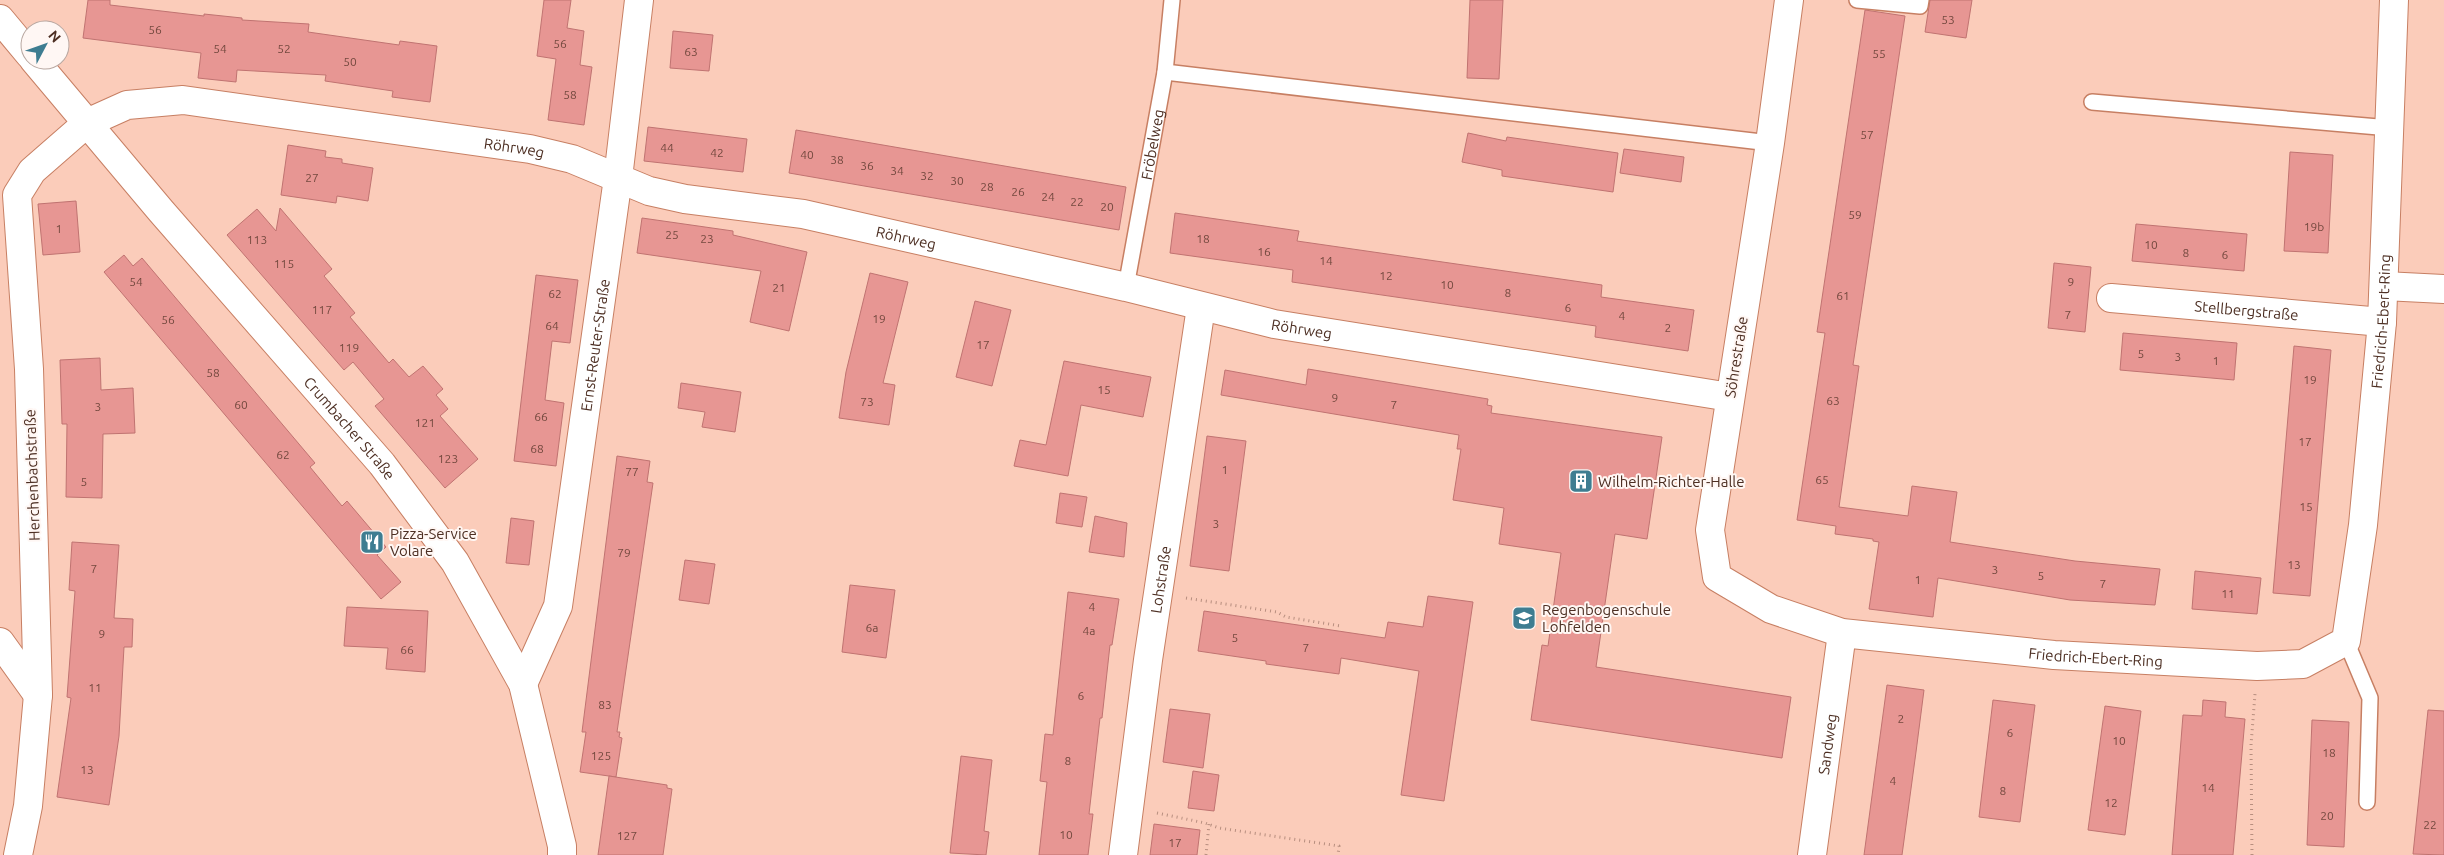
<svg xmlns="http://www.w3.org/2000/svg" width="2444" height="855" font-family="Ubuntu,sans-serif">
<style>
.building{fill:#e79693;stroke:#c07371}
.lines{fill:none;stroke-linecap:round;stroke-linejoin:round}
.lane-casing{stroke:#c77f63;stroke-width:18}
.street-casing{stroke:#c77f63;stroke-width:30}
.secondary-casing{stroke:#c77f63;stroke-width:30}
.path{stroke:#b78e7f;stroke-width:3;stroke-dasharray:1 4;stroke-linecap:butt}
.lane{stroke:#fff;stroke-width:15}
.street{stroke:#fff;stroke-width:28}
.secondary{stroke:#fff;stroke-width:28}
.labels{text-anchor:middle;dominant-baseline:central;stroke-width:4;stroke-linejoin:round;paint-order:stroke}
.number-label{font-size:12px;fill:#74493f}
.street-label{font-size:15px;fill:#4d2f23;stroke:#fff7f4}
.poi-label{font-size:15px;fill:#4d2f23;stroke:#fff7f4;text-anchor:start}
</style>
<rect width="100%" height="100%" fill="#fbccba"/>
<g class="building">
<path d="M88,0h22v5l94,11v-2l38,4v2l67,4 -1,8 91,13 1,-4 37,5 -7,56 -38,-5 1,-6 -68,-10 1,-6 -89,-5 -1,12 -38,-4 3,-25 -118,-15z"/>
<path d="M544,0h27l-4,28 17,3 -4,34 12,2 -8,58 -36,-5 8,-61 -19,-3z"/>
<path d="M1470,0h33l-4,79 -32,-1z"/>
<path d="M1930,0h42l-6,38 -41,-6z"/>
<path d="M1865,10l40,6 -52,349 6,1 -20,141 69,9 4,-30 45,6 -7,50 125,19 85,8 -5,36 -85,-5 -132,-22 -5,39 -64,-8 10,-67 -6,-1v-2l-38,-5 1,-8 -39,-6 28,-187 -8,-1z"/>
<path d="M673,31l40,4 -4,36 -39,-3z"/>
<path d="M648,127l99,12 -4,33 -99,-11z"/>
<path d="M796,130l330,57 -7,43 -330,-57z"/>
<path d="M1468,133l38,8 1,-4 111,16 -5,39 -111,-16v-6l-40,-8z"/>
<path d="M288,145l38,6 -1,6 17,2v4l31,5 -5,33 -31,-5 -1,7 -55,-8z"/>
<path d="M1624,149l60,8 -3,25 -61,-9z"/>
<path d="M2290,152l43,3 -5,98 -44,-2z"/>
<path d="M76,201l4,51 -37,3 -5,-51z"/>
<path d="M280,208l52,61 -8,7 31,37 -5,4 39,46 4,-4 16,18 14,-11 20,23 -7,6 12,14 -8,7 38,43 -33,29 -70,-82 9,-7 -31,-37 -9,8 -117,-135 30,-26 19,22z"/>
<path d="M1175,213l124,18 -2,10 305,44 -1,12 93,13 -6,41 -93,-14 1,-11 -304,-44 1,-12 -123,-17z"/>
<path d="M642,218l91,13v4l74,17 -18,79 -39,-9 11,-51 -124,-18z"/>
<path d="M2136,224l111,10 -3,37 -112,-10z"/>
<path d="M124,255l9,11 9,-8 173,205 -5,4 32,39 5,-5 39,46 -9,8 24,27 -20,17 -277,-327z"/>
<path d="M2054,263l37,4 -6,65 -37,-4z"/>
<path d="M870,273l38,9 -25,101 12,2 -6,40 -50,-7 7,-46z"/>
<path d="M536,275l42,5 -8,63 -18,-2 -7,59 19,3 -8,63 -42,-5z"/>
<path d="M975,301l36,9 -19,76 -36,-9z"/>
<path d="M2123,333l114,10 -3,37 -114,-10z"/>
<path d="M2294,346l37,4 -21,246 -37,-3z"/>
<path d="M100,358l1,32 32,-2 2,45 -32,1 -1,64 -36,-1 1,-73h-5l-2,-64z"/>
<path d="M1064,361l87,16 -8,40 -62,-12 -13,71 -54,-10 6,-26 26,5z"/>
<path d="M1308,369l180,30 -1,6 5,1 -1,7 171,24 -15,102 -32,-5 -19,133 195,30 -9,61 -251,-38 11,-75 6,1 13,-93 -62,-9 5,-36 -51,-8 8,-51h-4l2,-14 -238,-40 4,-25 81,15z"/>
<path d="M681,383l60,9 -6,40 -33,-5 3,-15 -27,-4z"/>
<path d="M1207,436l39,5 -17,130 -39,-5z"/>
<path d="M617,456l33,5 -3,21 6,1 -36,249h3l-1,5 3,1 -6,39 -36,-5 6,-40h-4z"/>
<path d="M1060,493l27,4 -5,30 -26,-4z"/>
<path d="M1095,516l32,7 -3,34 -35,-5z"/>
<path d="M511,518l23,3 -5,44 -23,-2z"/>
<path d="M72,542l47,3 -5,73 19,1 -1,28h-8l-5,89 -10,69 -52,-8 14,-99 -4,-1 8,-106 -6,-1z"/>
<path d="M685,560l30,4 -6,40 -30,-4z"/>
<path d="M2195,571l66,7 -4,36 -65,-5z"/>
<path d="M850,585l45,5 -9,68 -44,-6z"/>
<path d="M1068,592l51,7 -7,46h-2l-8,73h-2l-11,96h4l-5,41h-49l8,-73 -7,-1 5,-47 8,1z"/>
<path d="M1428,596l45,6 -29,199 -43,-6 18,-124 -78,-13 -2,16 -73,-10v-3l-68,-10 6,-40 181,27 3,-16 35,5z"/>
<path d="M347,607l81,4 -3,61 -39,-3 2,-21 -44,-2z"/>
<path d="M1887,685l37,5 -8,62 -14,103h-38z"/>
<path d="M1993,700l42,5 -15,117 -41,-5z"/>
<path d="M2203,700l23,2 -1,15 20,2 -12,136h-61l11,-140 19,1z"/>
<path d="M2105,706l36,5 -16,124 -37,-5z"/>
<path d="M1170,709l40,5 -7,54 -40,-6z"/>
<path d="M2428,710l16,1v144l-31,-1z"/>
<path d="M2312,720l37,2 -5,125 -37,-2z"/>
<path d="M961,756l31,4 -8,71 5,1 -3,23 -36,-2z"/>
<path d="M1193,771l26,4 -5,36 -26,-3z"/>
<path d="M609,776l58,9v3l5,1 -9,66h-65z"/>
<path d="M1154,824l46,6 -3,25h-47z"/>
</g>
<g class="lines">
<g class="lane-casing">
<g id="lane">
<path d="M1857,0l63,6 1,-6"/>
<path d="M1165,72l605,71"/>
<path d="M2092,102l298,26"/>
<path id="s1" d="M1126,287l39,-215 7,-72"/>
<path d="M2346,641l24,57 -3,104"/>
</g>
</g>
<g class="street-casing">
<g id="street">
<path id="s2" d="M1789,0l-19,143 -60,387 7,47 54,32 71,24 212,22 203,11 46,-2 43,-23 17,-116 19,-203 12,-322"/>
<path d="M2384,286l60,3"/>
<path id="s3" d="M2111,298l271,24"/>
<path d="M0,642l38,53"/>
<path id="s4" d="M523,684l35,-78 60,-428 21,-178"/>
<path id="s5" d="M18,855l10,-49 10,-111 -9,-326 -12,-174 15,-24 55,-48 40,-18 56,-5 347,49 42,10 77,32 36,8 118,15 323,73 148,37 456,73"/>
<path id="s6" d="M1123,855l25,-195 53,-353"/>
<path id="s7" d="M1812,855l30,-222"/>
</g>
</g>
<g class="secondary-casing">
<g id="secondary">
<path d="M0,19l30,36"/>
<path id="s8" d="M34,60l127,151 221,253 73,98 68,122 39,162v9"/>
</g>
</g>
<g class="path">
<path d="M1186,598l91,14 9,5 55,9"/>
<path d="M1157,813l48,10 14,5 120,18 -1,9"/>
<path d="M1206,855l3,-31"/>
<path d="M2252,855l-1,-110 4,-51"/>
</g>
<use href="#lane" class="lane"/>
<use href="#street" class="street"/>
<use href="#secondary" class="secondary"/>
</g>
<defs>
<g id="building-square" transform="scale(1.25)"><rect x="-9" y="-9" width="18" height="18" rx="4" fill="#3e7d91" stroke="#fff7f4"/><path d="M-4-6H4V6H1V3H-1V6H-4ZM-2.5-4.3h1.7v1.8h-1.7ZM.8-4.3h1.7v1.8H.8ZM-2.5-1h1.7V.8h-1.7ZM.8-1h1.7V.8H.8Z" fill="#fff"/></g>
<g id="restaurant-square" transform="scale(1.25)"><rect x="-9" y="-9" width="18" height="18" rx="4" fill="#3e7d91" stroke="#fff7f4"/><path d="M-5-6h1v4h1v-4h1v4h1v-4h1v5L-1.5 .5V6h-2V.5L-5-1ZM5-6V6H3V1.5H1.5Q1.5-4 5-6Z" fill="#fff"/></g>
<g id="school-square" transform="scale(1.25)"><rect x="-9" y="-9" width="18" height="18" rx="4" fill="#3e7d91" stroke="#fff7f4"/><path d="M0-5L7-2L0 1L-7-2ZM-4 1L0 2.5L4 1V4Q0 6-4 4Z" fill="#fff"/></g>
</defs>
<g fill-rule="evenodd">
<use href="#building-square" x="1581" y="481"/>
<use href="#restaurant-square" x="372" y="542"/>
<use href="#school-square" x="1524" y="618"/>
</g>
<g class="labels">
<g class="number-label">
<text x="1948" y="19">53</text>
<text x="155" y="29">56</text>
<text x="560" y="43">56</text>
<text x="220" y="48">54</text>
<text x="284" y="48">52</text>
<text x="691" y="51">63</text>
<text x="1879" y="53">55</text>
<text x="350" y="61">50</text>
<text x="570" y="94">58</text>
<text x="1867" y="134">57</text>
<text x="667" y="147">44</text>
<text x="717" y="152">42</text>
<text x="807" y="154">40</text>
<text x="837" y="159">38</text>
<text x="867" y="165">36</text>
<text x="897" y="170">34</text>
<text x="927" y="175">32</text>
<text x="312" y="177">27</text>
<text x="957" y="180">30</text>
<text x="987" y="186">28</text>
<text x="1018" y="191">26</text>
<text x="1048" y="196">24</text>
<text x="1077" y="201">22</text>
<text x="1107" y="206">20</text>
<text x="1855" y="214">59</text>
<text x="2314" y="226">19b</text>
<text x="59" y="228">1</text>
<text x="672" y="234">25</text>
<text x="707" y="238">23</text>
<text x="1203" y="238">18</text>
<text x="257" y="239">113</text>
<text x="2151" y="244">10</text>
<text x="1264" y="251">16</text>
<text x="2186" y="252">8</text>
<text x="2225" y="254">6</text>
<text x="1326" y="260">14</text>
<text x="284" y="263">115</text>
<text x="1386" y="275">12</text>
<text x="136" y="281">54</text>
<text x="2071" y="281">9</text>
<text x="1447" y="284">10</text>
<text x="779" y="287">21</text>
<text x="1508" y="292">8</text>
<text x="555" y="293">62</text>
<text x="1843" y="295">61</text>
<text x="1568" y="307">6</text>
<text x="322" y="309">117</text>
<text x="2068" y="314">7</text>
<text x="1622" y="315">4</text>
<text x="879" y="318">19</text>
<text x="168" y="319">56</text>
<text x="552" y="325">64</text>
<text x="1668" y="327">2</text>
<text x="983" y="344">17</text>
<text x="349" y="347">119</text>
<text x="2141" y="353">5</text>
<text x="2178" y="356">3</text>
<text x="2216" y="360">1</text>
<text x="213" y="372">58</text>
<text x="2310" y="379">19</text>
<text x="1104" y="389">15</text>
<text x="1335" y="397">9</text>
<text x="1833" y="400">63</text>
<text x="867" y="401">73</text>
<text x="241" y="404">60</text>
<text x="1394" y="404">7</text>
<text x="98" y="406">3</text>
<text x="541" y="416">66</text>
<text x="425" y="422">121</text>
<text x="2305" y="441">17</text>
<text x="537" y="448">68</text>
<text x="283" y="454">62</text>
<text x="448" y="458">123</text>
<text x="1225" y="469">1</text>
<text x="632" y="471">77</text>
<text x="1822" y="479">65</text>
<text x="84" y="481">5</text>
<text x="2306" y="506">15</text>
<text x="1216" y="523">3</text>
<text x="624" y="552">79</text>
<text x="2294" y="564">13</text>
<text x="94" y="568">7</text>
<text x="1995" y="569">3</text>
<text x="2041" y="575">5</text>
<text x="1918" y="579">1</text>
<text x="2103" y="583">7</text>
<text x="2228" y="593">11</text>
<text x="1092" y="606">4</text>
<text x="872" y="627">6a</text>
<text x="1089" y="630">4a</text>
<text x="102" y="633">9</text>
<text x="1235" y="637">5</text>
<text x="1306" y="647">7</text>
<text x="407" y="649">66</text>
<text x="95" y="687">11</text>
<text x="1081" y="695">6</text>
<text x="605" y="704">83</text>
<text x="1901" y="718">2</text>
<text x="2010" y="732">6</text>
<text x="2119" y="740">10</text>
<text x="2329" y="752">18</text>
<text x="601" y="755">125</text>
<text x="1068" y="760">8</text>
<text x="87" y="769">13</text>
<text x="1893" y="780">4</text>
<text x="2208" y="787">14</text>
<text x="2003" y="790">8</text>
<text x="2111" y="802">12</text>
<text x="2327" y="815">20</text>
<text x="2430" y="824">22</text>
<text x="1066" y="834">10</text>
<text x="627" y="835">127</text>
<text x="1175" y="842">17</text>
</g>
<g class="street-label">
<text stroke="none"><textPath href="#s1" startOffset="145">Fröbelweg</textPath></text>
<text stroke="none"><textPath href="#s5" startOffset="1198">Röhrweg</textPath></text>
<text stroke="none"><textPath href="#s5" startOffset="1602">Röhrweg</textPath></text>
<text stroke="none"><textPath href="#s3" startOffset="136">Stellbergstraße</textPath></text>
<text stroke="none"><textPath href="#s2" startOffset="1554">Friedrich-Ebert-Ring</textPath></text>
<text stroke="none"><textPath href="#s5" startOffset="2008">Röhrweg</textPath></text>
<text stroke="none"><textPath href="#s4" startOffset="349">Ernst-Reuter-Straße</textPath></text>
<text transform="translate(1736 357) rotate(-81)">Söhrestraße</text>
<text stroke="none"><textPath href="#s8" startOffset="485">Crumbacher Straße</textPath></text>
<text transform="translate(32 475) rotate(-92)">Herchenbachstraße</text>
<text stroke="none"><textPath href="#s6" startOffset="278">Lohstraße</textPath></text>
<text stroke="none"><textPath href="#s2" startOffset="976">Friedrich-Ebert-Ring</textPath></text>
<text stroke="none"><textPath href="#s7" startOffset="112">Sandweg</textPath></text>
</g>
<g class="poi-label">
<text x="1598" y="481">Wilhelm-Richter-Halle</text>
<text x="390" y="533">Pizza-Service<tspan x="390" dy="17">Volare</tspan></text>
<text x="1542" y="609">Regenbogenschule<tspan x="1542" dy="17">Lohfelden</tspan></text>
</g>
</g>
<g transform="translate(45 45) rotate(49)"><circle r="24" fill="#fff7f4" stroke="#b8a7a0"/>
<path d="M0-4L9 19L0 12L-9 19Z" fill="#3e7d91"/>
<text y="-8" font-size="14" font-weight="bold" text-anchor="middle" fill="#4d2f23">N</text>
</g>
</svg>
